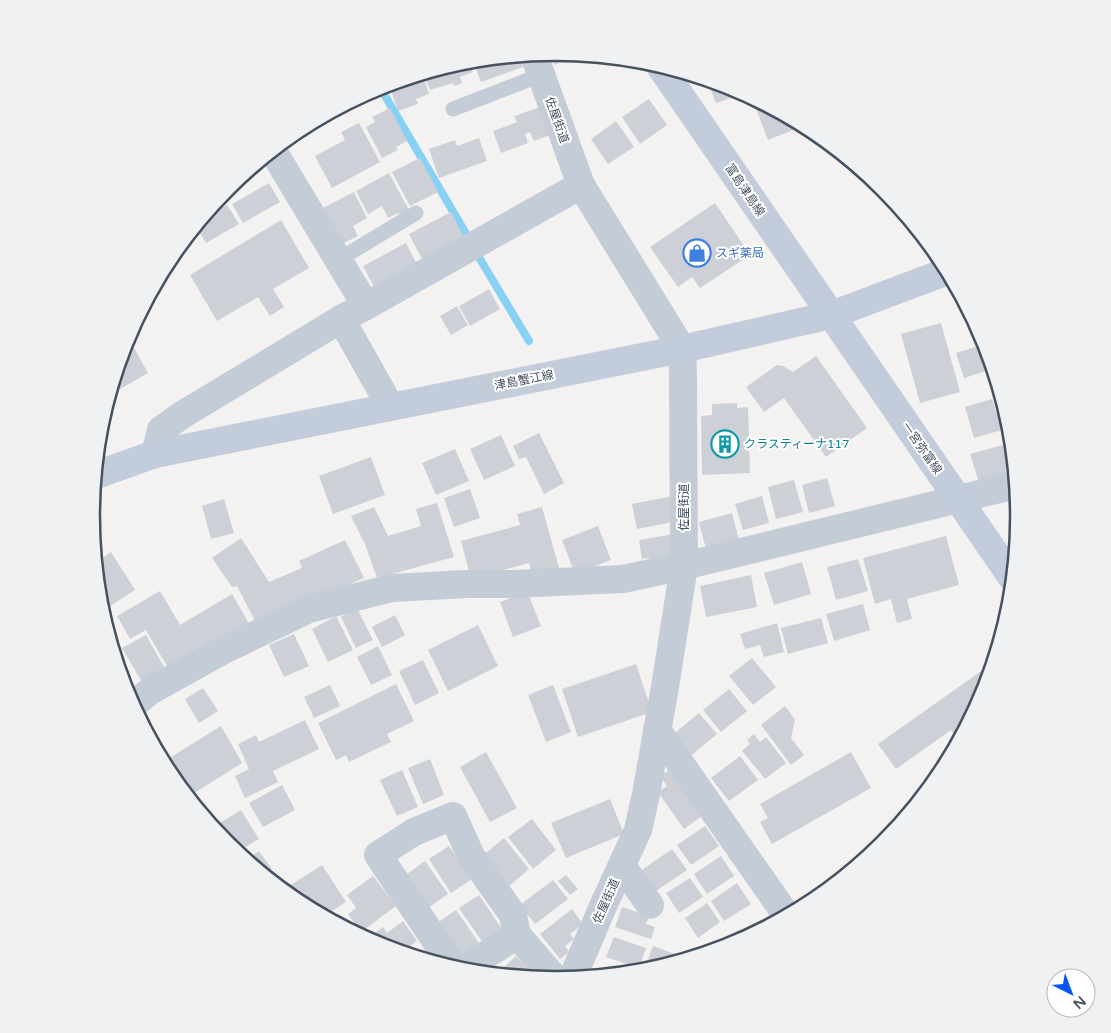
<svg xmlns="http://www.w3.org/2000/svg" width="1111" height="1033" font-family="'Varela Round','Noto Sans JP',sans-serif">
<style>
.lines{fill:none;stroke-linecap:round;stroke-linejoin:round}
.stream{stroke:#87d1f5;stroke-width:8}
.building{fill:#cdd0d7}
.service{stroke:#c4ccd7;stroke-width:15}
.minor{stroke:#c4ccd7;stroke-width:28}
.secondary{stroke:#c3ccdb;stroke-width:28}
.labels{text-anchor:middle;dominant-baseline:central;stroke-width:4;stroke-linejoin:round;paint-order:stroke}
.street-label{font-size:12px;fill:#475261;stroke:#fff}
.shop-label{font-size:12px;fill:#366cbe;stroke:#fff;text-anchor:start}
.culture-label{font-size:12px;fill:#0d838f;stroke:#fff;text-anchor:start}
.rim{fill:none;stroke:#475261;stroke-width:2.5}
</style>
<rect width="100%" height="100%" fill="#f4f2f1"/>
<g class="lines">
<g class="stream">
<path d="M381,89l87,148"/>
<path d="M477,254l52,87"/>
</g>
</g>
<g class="building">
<path d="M547,53h9l16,1 -17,11z"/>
<path d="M519,56l4,11 -42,15 -8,-21z"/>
<path d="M465,61h4l4,11 -13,5 2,6 -8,3 -1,-3 -23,7 -6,-16z"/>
<path d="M422,74l7,20 -13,5 2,5 -20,7 -9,-26z"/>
<path d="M707,80l26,8 4,8 -21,7z"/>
<path d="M752,98l36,19 5,13 -25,10z"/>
<path d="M649,99l18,26 -27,19 -18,-27z"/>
<path d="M540,107l10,28 -16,6 -4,-9 -5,2 3,9 -27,10 -8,-22 24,-9 -3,-6z"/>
<path d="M390,108l17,33 -11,6 2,3 -16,8 -16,-31 9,-5 -3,-5z"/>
<path d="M616,121l18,26 -26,17 -17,-25z"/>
<path d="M359,123l21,39 -48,26 -17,-32 30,-16 -4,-8z"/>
<path d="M479,138l8,23 -48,17 -10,-29 26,-9 2,6z"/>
<path d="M420,158l18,34 -28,14 -18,-34z"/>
<path d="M389,173l21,39 -10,5 -2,-4 -10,5 -6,-12 -14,8 -12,-23z"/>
<path d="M269,183l11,19 -37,21 -11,-19z"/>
<path d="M354,192l13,26 -14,8 5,10 -18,9 -19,-36z"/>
<path d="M715,203l35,52 -50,33 -8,-11 -14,10 -28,-40z"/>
<path d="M227,205l12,19 -33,19 -10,-16 6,-8z"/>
<path d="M451,212l14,27 -42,22 -14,-27z"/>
<path d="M281,220l28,48 -36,21 11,18 -14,9 -12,-19 -41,24 -27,-46z"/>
<path d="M406,243l12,23 -43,23 -12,-23z"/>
<path d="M489,289l11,20 -30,17 -11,-20z"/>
<path d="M457,306l11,19 -17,10 -11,-19z"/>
<path d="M941,323l19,69 -40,11 -19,-69z"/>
<path d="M977,327l7,12 9,30 -29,9 -8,-25 26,-8z"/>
<path d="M128,337l20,36 -38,22 17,-56z"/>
<path d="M816,356l51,72 -41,29 -42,-59 -20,14 -18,-25 31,-22 6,1 10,6z"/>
<path d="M992,399l10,31 -28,8 -9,-31z"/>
<path d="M737,403v5l11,-1 2,66 -48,2 -1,-59 11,-1v-11z"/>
<path d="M539,433l25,50 -20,11 -18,-37 -7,2 -6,-13z"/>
<path d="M501,435l14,31 -31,14 -14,-31z"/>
<path d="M1010,443l4,13 1,19 -35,11 -10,-32z"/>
<path d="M455,449l14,32 -33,14 -14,-32z"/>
<path d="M371,457l14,38 -52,19 -14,-38z"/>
<path d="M827,478l8,28 -26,7 -7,-28z"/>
<path d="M794,480l9,32 -27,7 -8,-32z"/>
<path d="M470,489l10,29 -26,9 -10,-29z"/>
<path d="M673,496l5,25 -41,8 -5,-25z"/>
<path d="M762,496l7,27 -26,7 -8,-26z"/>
<path d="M224,499l10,34 -23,6 -9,-33z"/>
<path d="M437,503l17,54 -77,21 -12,-34 -14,-28 23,-9 14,29 33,-10 -5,-17z"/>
<path d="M542,507l17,61 -27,7 -3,-12 -58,16 -10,-38 59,-16 -3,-11z"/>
<path d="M732,513l7,27 -33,9 -7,-27z"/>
<path d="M598,526l13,34 -36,14 -13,-34z"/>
<path d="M674,534l4,28 -28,5 -1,-9 -7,1 -3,-19z"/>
<path d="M946,536l13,49 -52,14 5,20 -15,4 -6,-24 -16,5 -12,-46z"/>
<path d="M241,538l28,44 33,-14 -3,-7 46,-21 19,38 -107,47 -20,-39 -5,1 -20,-29z"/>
<path d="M111,552l24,38 -28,18 -8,-13 -3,-33z"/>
<path d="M858,559l10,32 -32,9 -9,-33z"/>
<path d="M802,562l9,32 -37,11 -10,-32z"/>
<path d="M751,575l6,32 -51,10 -6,-31z"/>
<path d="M160,591l20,34 52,-31 19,33 -80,46 -25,-43 -16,9 -13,-23z"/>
<path d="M527,591l14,35 -28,11 -13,-35z"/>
<path d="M863,604l7,26 -36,11 -8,-27z"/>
<path d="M357,608l16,32 -17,8 -15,-31z"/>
<path d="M395,615l10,20 -23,12 -10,-20z"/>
<path d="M336,616l17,34 -25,12 -16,-33z"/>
<path d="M821,618l7,25 -40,11 -7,-26z"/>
<path d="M777,623l7,29 -20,5 -4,-12 -15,4 -5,-15z"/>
<path d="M478,625l20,41 -50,25 -20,-41z"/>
<path d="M294,634l15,32 -25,11 -15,-32z"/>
<path d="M146,635l22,39 -23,13 -23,-39z"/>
<path d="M378,646l14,29 -21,10 -14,-28z"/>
<path d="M752,658l24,29 -23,18 -24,-29z"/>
<path d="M423,660l16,33 -24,12 -16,-34z"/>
<path d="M994,662l-10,32 -25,47 -8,-11 -55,39 -18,-25z"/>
<path d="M636,664l16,48 -74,25 -16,-48z"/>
<path d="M396,684l18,37 -27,13 4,8 -42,20 -3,-7 -10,5 -18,-37z"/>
<path d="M330,685l10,21 -26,12 -10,-21z"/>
<path d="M553,685l18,47 -25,10 -18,-47z"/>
<path d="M203,688l15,23 -19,12 -14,-24z"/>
<path d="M729,689l18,22 -26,21 -18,-22z"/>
<path d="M785,706l10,14 -4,18 13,17 -13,10 -30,-40z"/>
<path d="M699,713l18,21 -29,24 -18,-21z"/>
<path d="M305,720l14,29 -46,22 5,11 -33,16 -10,-22 14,-7 -11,-25 18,-9 3,7z"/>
<path d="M221,726l21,37 -54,34 -18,-23 -7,-12z"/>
<path d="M754,734l6,8 6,-5 20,26 -21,16 -23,-28 8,-7 -3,-4z"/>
<path d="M486,752l31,56 -27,14 -30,-55z"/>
<path d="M851,752l20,36 -99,56 -12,-22 8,-4 -8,-14z"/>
<path d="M740,756l18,24 -29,21 -18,-23z"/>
<path d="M430,759l14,36 -21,9 -15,-36z"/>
<path d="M673,767l33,46 -22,16 -26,-37 9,-6 -7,-10z"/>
<path d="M402,770l16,37 -21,9 -17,-36z"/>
<path d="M282,785l13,25 -32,17 -14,-24z"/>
<path d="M610,799l14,35 -58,24 -15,-35z"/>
<path d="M241,810l18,29 -22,13 -10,-8 -14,-17z"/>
<path d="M532,819l24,31 -23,19 -25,-32z"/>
<path d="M705,826l14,20 -28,19 -14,-20z"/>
<path d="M504,838l25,31 -22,19 -26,-31z"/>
<path d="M449,846l23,33 -21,14 -22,-34z"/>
<path d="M672,849l15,21 -37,25 -14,-21z"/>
<path d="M259,851l13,18 -8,5 -18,-14z"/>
<path d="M721,856l13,20 -27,18 -13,-20z"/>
<path d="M425,861l23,33 -20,14 -22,-33z"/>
<path d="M322,865l24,37 -22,14 -27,-14 -14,-12z"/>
<path d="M566,875l12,14 -8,6 -12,-14z"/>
<path d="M373,876l23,30 -35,26 -13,-18 8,-6 -9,-13z"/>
<path d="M690,878l13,19 -24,16 -13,-20z"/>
<path d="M553,880l15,19 -33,25 -15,-19z"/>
<path d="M737,883l14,21 -27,17 -13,-20z"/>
<path d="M823,886l4,5 -14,11 -14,8 -3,-5z"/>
<path d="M479,895l23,34 -19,14 -24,-35z"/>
<path d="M707,903l13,19 -22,16 -13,-20z"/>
<path d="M622,907l27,9 -3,8 9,3 -4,12 -36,-12z"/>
<path d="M572,909l11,15 -13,10 4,5 -9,7 4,6 -9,7 -20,-25z"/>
<path d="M456,910l23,33 -20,14 -22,-34z"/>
<path d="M764,919l5,7 -26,14 -3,-4z"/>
<path d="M403,921l14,20 -15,11 -24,-7 -4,-2 -5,-6 14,-10 4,6z"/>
<path d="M614,937l32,11 -7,20 -33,-11z"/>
<path d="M723,939l5,8 -26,7z"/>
<path d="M653,946l27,10 -2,6 -32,10 -2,-1z"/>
<path d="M428,953l7,9 -14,-4z"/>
<path d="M516,956l19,21 -2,1 -37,-3z"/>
</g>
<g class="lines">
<g class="service">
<path d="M453,109l88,-34"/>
<path d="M338,260l78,-47"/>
</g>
<g class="minor">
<path d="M534,55l47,130 101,164 1,25 1,192 -19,121 -19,107 -8,36 -34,74 -32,75"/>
<path d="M273,151l93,155"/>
<path d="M341,319l49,87"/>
<path d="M155,454l6,-24 21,-15 159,-96 25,-13 215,-121"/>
<path d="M133,705l17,-14 72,-40 87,-42 83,-21 75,-4h46l110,-5 61,-13 332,-81"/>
<path d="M657,730l130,186"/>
<path d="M622,866l28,39"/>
<path d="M454,968l-76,-113 36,-23 39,-16 18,40 42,59 4,20 39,45"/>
<path d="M461,971l56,-36"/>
</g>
<g class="secondary">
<path d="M660,66l353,513"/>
<path d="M96,475l59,-21 527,-105 149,-34 117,-44"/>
</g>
</g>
<defs>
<g id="shop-ring" transform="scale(1.4375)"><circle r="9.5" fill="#fff" stroke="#3f7fe0" stroke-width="1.5"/><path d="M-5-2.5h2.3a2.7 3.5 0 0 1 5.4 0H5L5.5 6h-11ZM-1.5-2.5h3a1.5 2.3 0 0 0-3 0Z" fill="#3f7fe0"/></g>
<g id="building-ring" transform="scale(1.4375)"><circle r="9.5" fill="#fff" stroke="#0f9aa8" stroke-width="1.5"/><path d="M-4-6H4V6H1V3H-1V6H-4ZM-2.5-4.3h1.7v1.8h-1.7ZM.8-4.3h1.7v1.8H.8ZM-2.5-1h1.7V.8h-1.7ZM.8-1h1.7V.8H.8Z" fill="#0f9aa8"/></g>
</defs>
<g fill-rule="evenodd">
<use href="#shop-ring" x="697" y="253"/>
<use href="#building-ring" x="725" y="444"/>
</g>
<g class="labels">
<g class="street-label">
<text transform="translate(557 120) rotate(70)">佐屋街道</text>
<text transform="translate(745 190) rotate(56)">富島津島線</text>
<text transform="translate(524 380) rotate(-11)">津島蟹江線</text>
<text transform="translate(922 448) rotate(55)">一宮弥富線</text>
<text transform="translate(684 507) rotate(-90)">佐屋街道</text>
<text transform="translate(606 901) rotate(-66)">佐屋街道</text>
</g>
<g class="shop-label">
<text x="716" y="253">スギ薬局</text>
</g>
<g class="culture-label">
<text x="744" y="444">クラスティーナ117</text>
</g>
</g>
<path d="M0 0H1111V1033H0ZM100 516a455 455 0 1 1 910 0a455 455 0 1 1-910 0Z" fill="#f0f1f2" fill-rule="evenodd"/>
<path class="rim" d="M100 516a455 455 0 1 1 910 0a455 455 0 1 1-910 0Z"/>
<g transform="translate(1071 993) rotate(138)"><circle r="24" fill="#ffffff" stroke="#b5bac0"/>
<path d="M0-4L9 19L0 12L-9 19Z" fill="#0955f7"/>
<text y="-8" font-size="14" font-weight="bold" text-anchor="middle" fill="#475261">N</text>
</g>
</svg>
